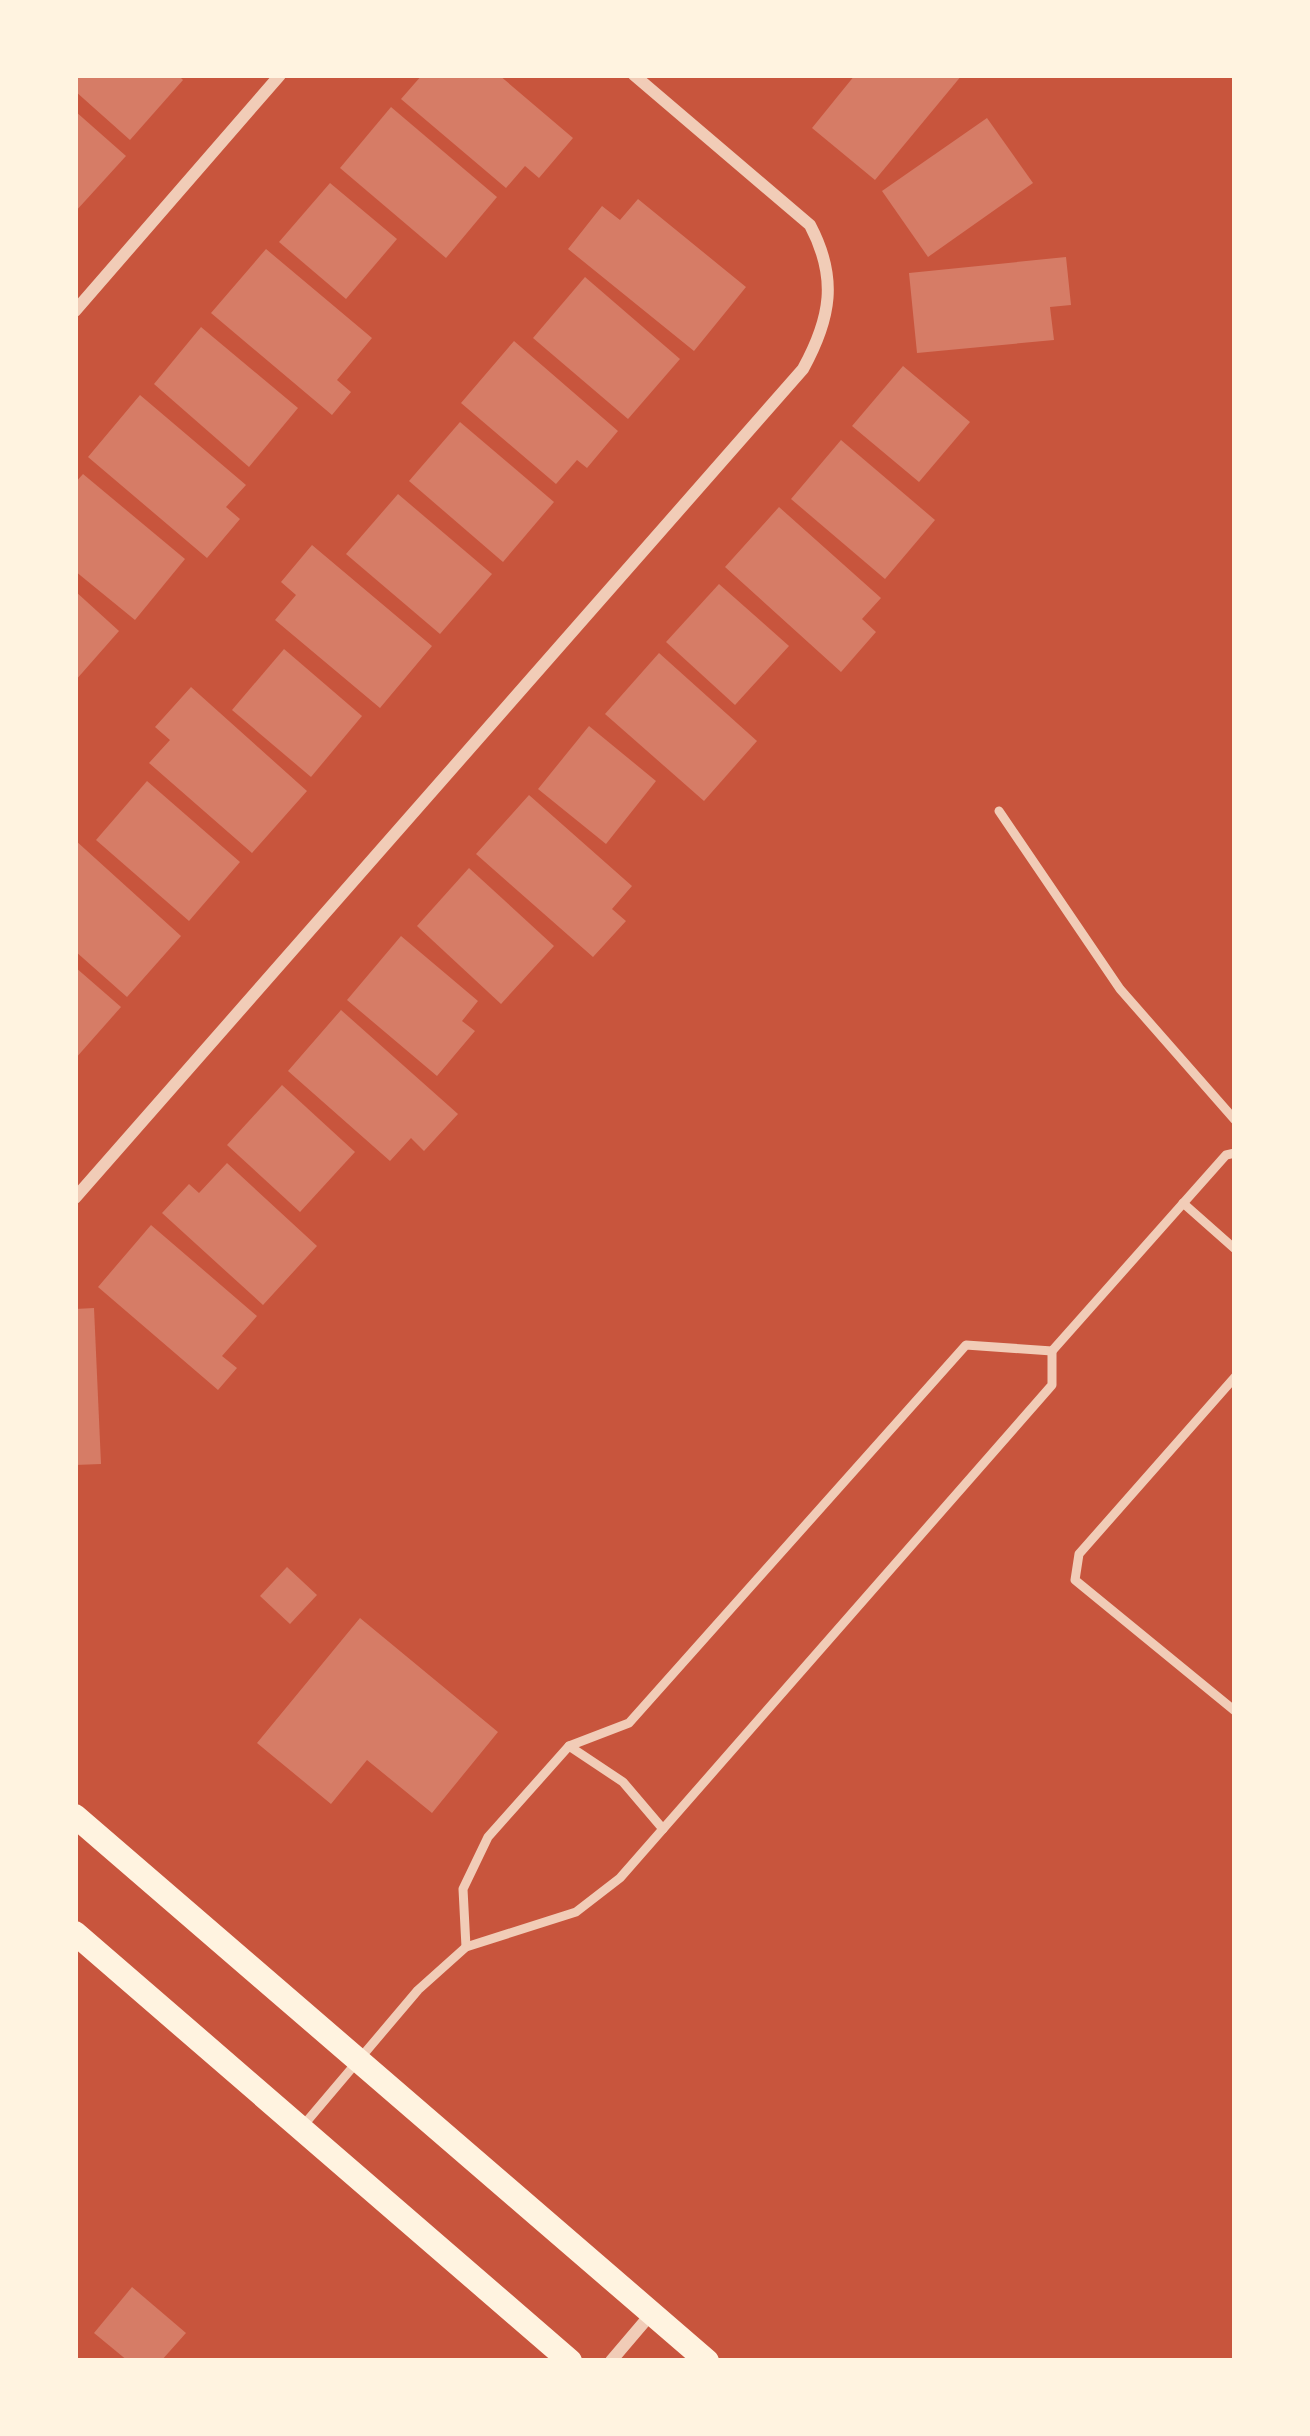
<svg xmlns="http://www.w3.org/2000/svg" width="1310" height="2436" font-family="'Varela Round',sans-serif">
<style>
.building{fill:#d67c66}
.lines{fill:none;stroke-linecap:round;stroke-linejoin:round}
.service{stroke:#f1ccb7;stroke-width:9}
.minor{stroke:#f1ccb7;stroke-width:12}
.secondary{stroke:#fff3e0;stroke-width:24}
</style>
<rect width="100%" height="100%" fill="#c8553d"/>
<g class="building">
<path d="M75,75h103l5,5 -53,60 -55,-49z"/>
<path d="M422,75h77l74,63 -34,40 -14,-12 -19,22 -105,-89z"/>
<path d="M855,75h107l-87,105 -63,-52z"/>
<path d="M391,107l106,90 -51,61 -106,-90z"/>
<path d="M75,111l51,45 -51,56z"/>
<path d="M987,118l46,65 -105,74 -46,-66z"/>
<path d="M330,183l67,56 -51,60 -67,-57z"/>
<path d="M638,199l108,88 -52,64 -126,-102 34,-43 18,14z"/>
<path d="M266,249l106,89 -35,42 14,12 -19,23 -121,-102z"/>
<path d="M1066,257l5,48 -21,2 4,33 -137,13 -8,-80z"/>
<path d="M585,277l95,82 -52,60 -95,-81z"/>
<path d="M201,327l97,81 -49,59 -95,-83z"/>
<path d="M514,341l104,90 -31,37 -10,-8 -21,24 -95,-81z"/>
<path d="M903,366l67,56 -51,60 -67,-56z"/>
<path d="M140,395l106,90 -20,22 14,12 -33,39 -119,-101z"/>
<path d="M460,422l94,80 -51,60 -94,-81z"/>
<path d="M841,440l94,80 -50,59 -94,-80z"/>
<path d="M83,474l102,85 -50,61 -60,-49v-88z"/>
<path d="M398,494l94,80 -52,60 -94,-80z"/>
<path d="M779,507l102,91 -19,21 14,13 -35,40 -116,-105z"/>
<path d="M312,545l120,101 -52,62 -105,-88 21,-25 -15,-13z"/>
<path d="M719,584l70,62 -54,59 -69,-63z"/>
<path d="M75,591l44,40 -44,50z"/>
<path d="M284,649l78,67 -51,61 -79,-67z"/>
<path d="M659,653l98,88 -53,60 -99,-87z"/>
<path d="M191,687l116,104 -55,62 -103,-90 21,-23 -15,-13z"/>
<path d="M589,726l67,55 -50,63 -68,-55z"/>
<path d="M147,781l93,81 -51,59 -93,-81z"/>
<path d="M529,795l103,91 -20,23 14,12 -33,36 -117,-103z"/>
<path d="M75,840l106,96 -54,61 -52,-46z"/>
<path d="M469,868l85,78 -53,58 -84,-78z"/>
<path d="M401,936l77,65 -16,20 13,10 -38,45 -90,-76z"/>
<path d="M75,967l46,40 -46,52z"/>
<path d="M341,1010l117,104 -34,37 -13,-13 -21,23 -102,-90z"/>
<path d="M282,1085l73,67 -55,60 -73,-67z"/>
<path d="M227,1163l90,83 -54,59 -101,-92 27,-29 10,9z"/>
<path d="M151,1225l106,91 -35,40 15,12 -19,22 -120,-103z"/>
<path d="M94,1308l7,156 -26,1v-156z"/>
<path d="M287,1567l30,28 -27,29 -30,-28z"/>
<path d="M360,1618l138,114 -66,81 -65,-53 -36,44 -74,-61z"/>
<path d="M132,2287l54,46 -25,28h-33l-34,-28z"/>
</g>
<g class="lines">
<g class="service">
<path d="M999,811l121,178 115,131"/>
<path d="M1183,1203l52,46"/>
<path d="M1235,1377l-156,177 -4,26 160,131"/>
<path d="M569,1746l54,36 40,47"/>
<path d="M466,1947l-3,-58 25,-52 81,-91 60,-23 337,-378 86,6 174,-196 9,-2"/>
<path d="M302,2127l116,-137 48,-43 110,-35 44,-34 432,-493v-34"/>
</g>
<g class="minor">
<path d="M75,311l205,-236"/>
<path d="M75,1198l728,-829c28,-51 35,-91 7,-144l-176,-150"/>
<path d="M611,2361l40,-47"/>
</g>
<g class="secondary">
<path d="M75,1816l632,545"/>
<path d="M75,1933l495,428"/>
</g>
</g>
<rect width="1310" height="2436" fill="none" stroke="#fff3e0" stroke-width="156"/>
</svg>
